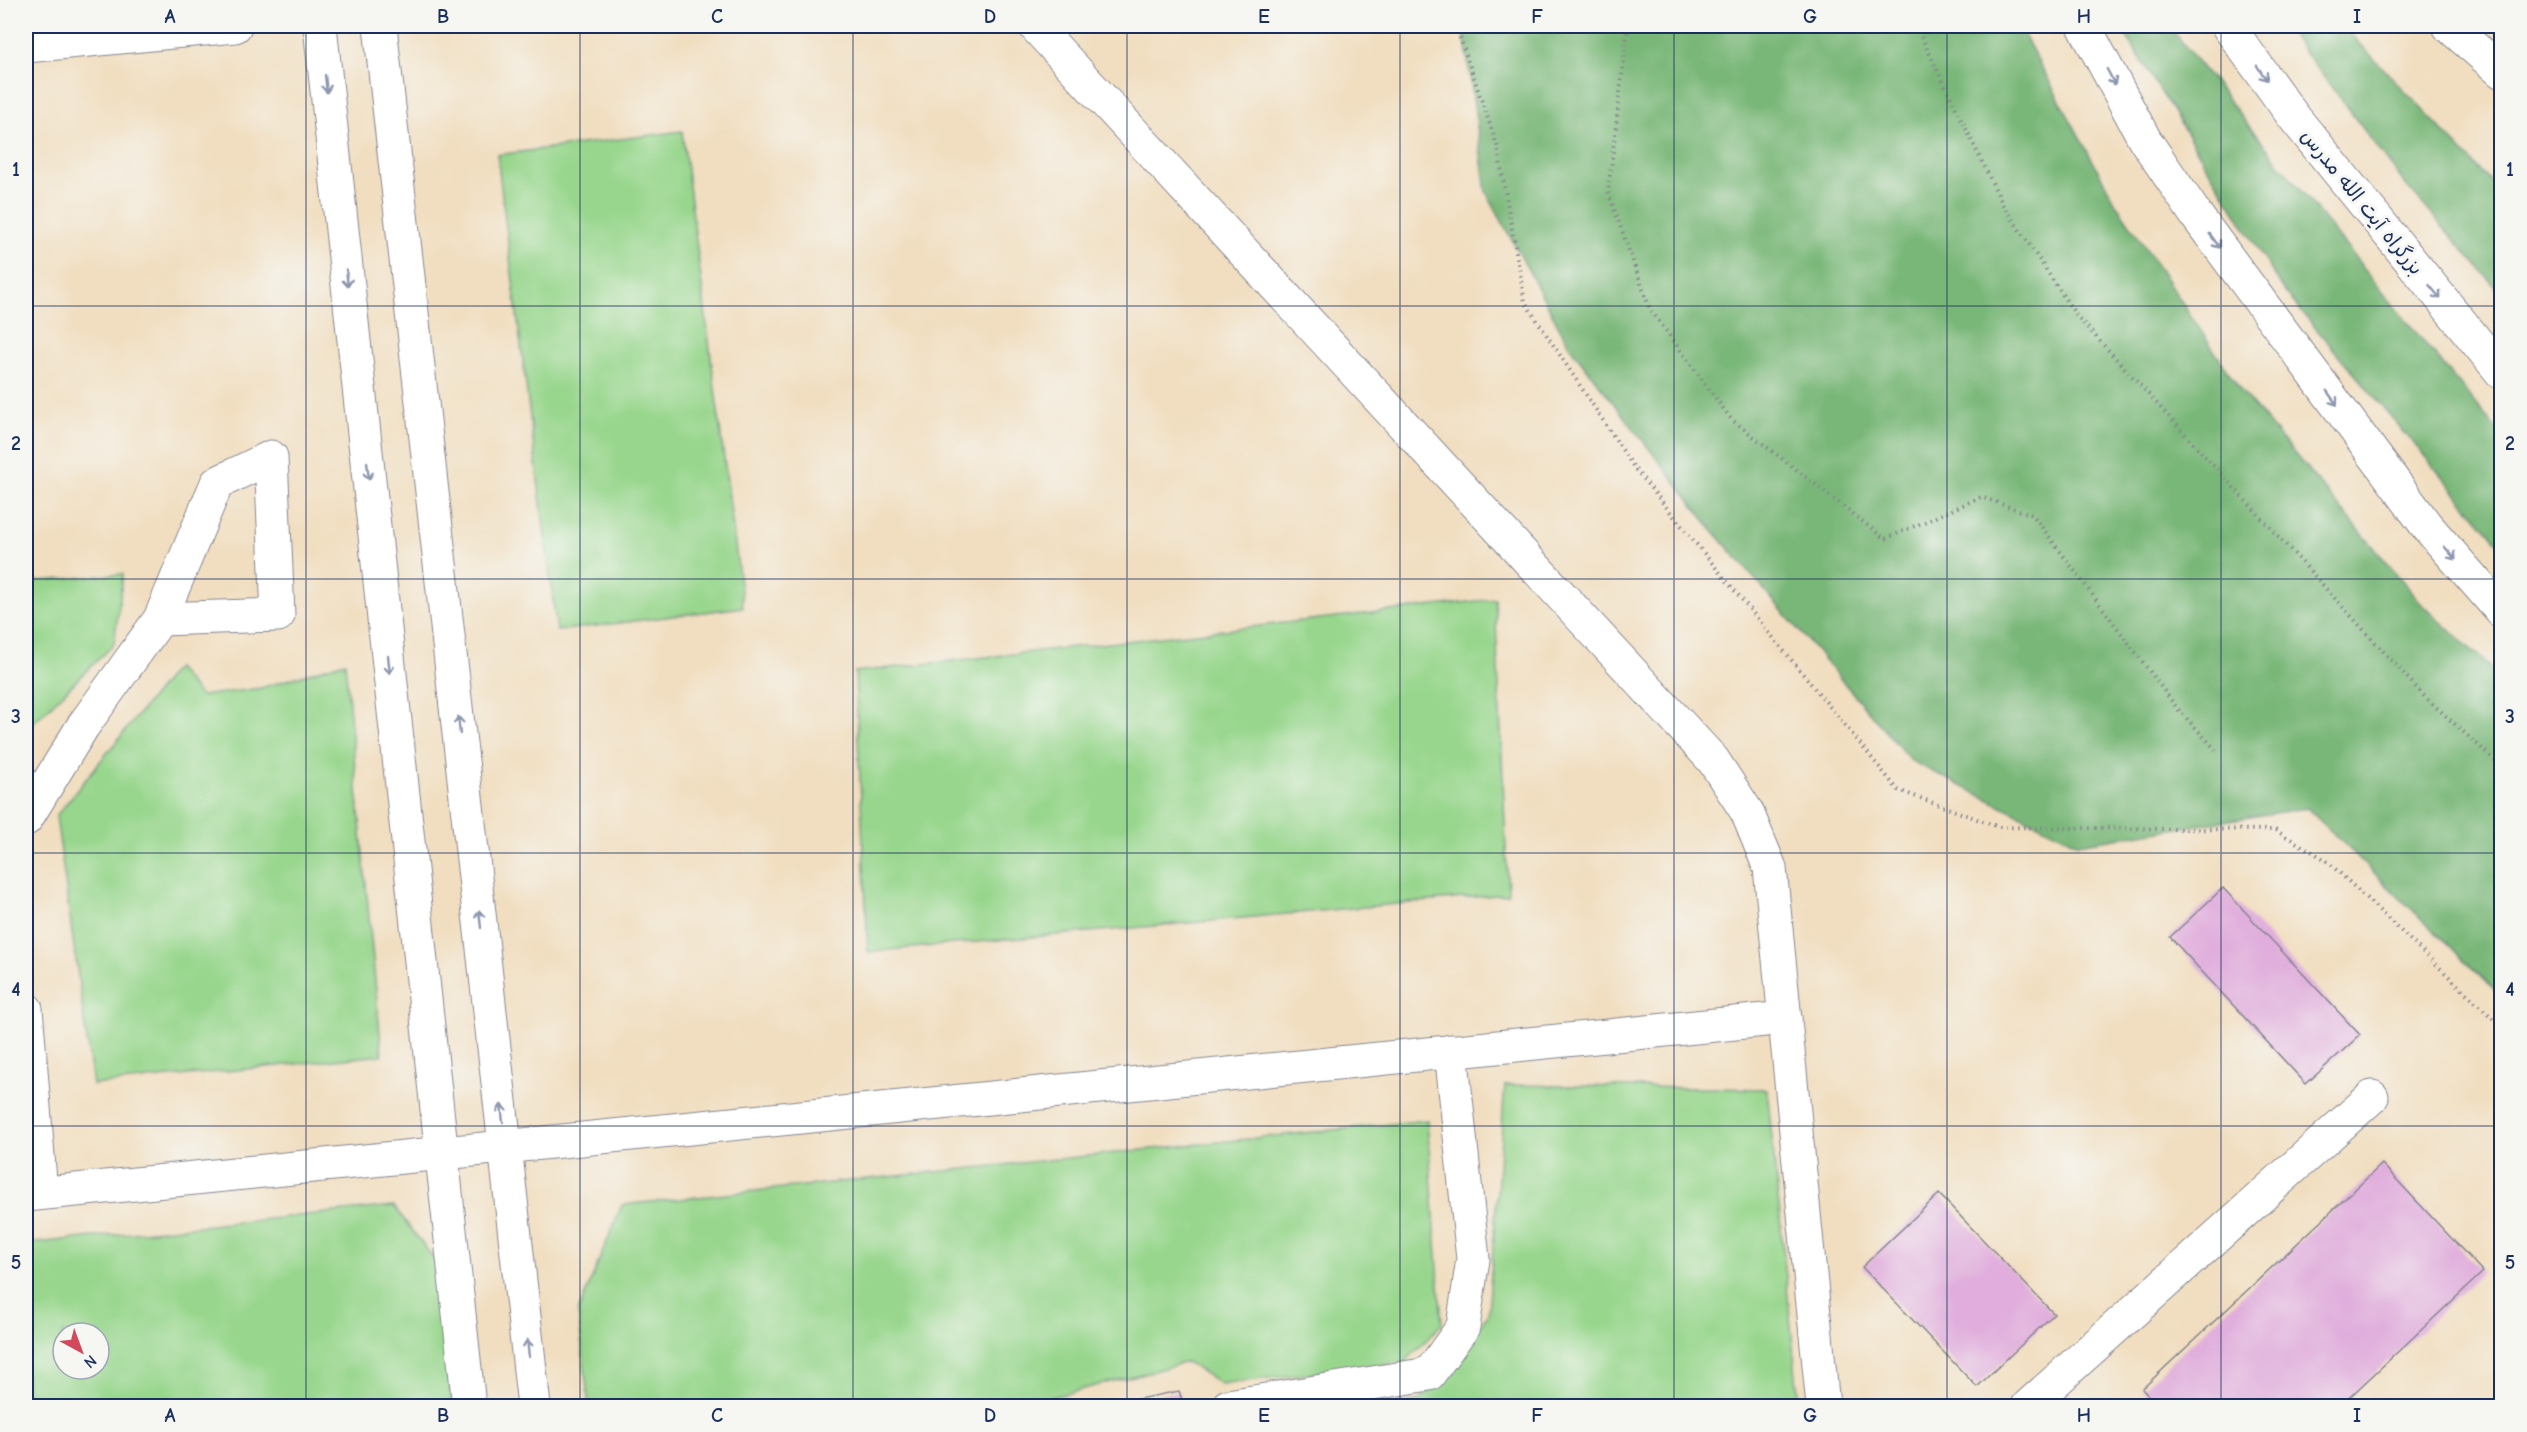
<svg xmlns="http://www.w3.org/2000/svg" width="2527" height="1432" font-family="'Comic Neue','Playpen Sans Arabic',sans-serif">
<style>
.green{fill:#97d68c;stroke:#598275;stroke-width:1.5;fill-rule:evenodd}
.forest{fill:#79b778;stroke:#4a736b;stroke-width:1.5}
.building{fill:#e0addc}
.lines{fill:none;stroke-linecap:round;stroke-linejoin:round}
.minor-casing{stroke:#86868f;stroke-width:35}
.highway-casing{stroke:#86868f;stroke-width:35}
.path{stroke:#86868f;stroke-width:4;stroke-dasharray:1.5 4.5;stroke-linecap:butt}
.minor{stroke:#fff;stroke-width:33}
.highway{stroke:#fff;stroke-width:33}
.oneway{stroke:#8d97ae}
.grid{fill:none;stroke:#1b2f5e;stroke-width:1.5;stroke-opacity:0.55}
.labels{text-anchor:middle;dominant-baseline:central;stroke-width:6;stroke-linejoin:round;paint-order:stroke}
.street-label{font-size:20px;fill:#1b2f5e;stroke:#f6f6f2}
.neatline{fill:none;stroke:#1b2f5e;stroke-width:2}
.grid-label{font-size:20px;text-anchor:middle;font-weight:bold;fill:#1b2f5e}
</style>
<rect width="100%" height="100%" fill="#f6f6f2"/>
<filter id="ink" filterUnits="userSpaceOnUse"><feTurbulence type="fractalNoise" baseFrequency=".0167" numOctaves="2"/><feDisplacementMap in="SourceGraphic" scale="12" xChannelSelector="R" yChannelSelector="G"/><feConvolveMatrix kernelMatrix="1 2 1 2 8 2 1 2 1" color-interpolation-filters="sRGB"/></filter>
<filter id="wash" filterUnits="userSpaceOnUse"><feTurbulence type="fractalNoise" baseFrequency=".008" numOctaves="4" result="noise"/><feDisplacementMap in="SourceGraphic" scale="24" xChannelSelector="R" yChannelSelector="G"/><feGaussianBlur stdDeviation="1.35" result="paint"/><feColorMatrix in="noise" values="0 0 0 0 0 0 0 0 0 0 0 0 0 0 0 0 0 1.4 0 .05"/><feComposite in="paint" operator="in"/></filter>
<g filter="url(#wash)">
<rect width="100%" height="100%" fill="#f1dec0"/>
<g class="green">
<path d="M682,131l61,476 -186,24 -60,-476z"/>
<path d="M123,574l-9,70 -88,86v-148z"/>
<path d="M1495,599l13,295 -640,58 -13,-280z"/>
<path d="M345,662l37,393 -289,30 -37,-269 120,-148 25,28 60,-8z"/>
<path d="M1505,1085l262,4 32,317h-423l45,-6 67,-85z"/>
<path d="M1427,1120l15,204 -37,38 -184,22 -34,-22 -169,44h-429l-11,-94 44,-107z"/>
<path d="M394,1206l45,60 13,140h-426v-162zM63,1333h36v36h-36z"/>
</g>
<g class="forest">
<path d="M1463,26h556l98,179 124,186 182,214 78,72v319l-194,-188 -229,36 -167,-83 -200,-233 -141,-181 -84,-155z"/>
<path d="M2120,26h49l220,274 112,134v112l-217,-255z"/>
<path d="M2285,26h58l158,166v101l-96,-109z"/>
</g>
<g id="blocks">
<g class="building">
<path d="M2223,888l137,147 -54,49 -136,-147z"/>
<path d="M2382,1164l101,108 -143,134h-182l-16,-17z"/>
<path d="M1939,1194l115,120 -77,73 -115,-120z"/>
<path d="M1179,1391l5,15h-77v-1z"/>
</g>
</g>
</g>
<g filter="url(#ink)">
<use href="#blocks" fill-opacity="0" stroke="#86868f" stroke-width="1.5"/>
<g class="lines">
<g class="minor-casing">
<g id="minor">
<path d="M320,26l149,1380"/>
<path d="M380,26l154,1380"/>
<path d="M1035,26l678,734 34,52 23,56 53,538"/>
<path d="M26,46l209,-20"/>
<path d="M26,819l57,-93 77,-107 57,-136 54,-26 7,158 -118,4"/>
<path d="M26,1009l15,184"/>
<path d="M26,1195l1759,-177"/>
<path d="M1228,1406l201,-32 34,-47 10,-68 -22,-208"/>
<path d="M2028,1406l344,-309"/>
</g>
</g>
<g class="highway-casing">
<g id="highway">
<path d="M2084,26l61,114 51,75 230,310 76,87"/>
<path d="M2228,26l65,90 209,257"/>
<path d="M2449,26l53,46"/>
</g>
</g>
<g class="path">
<path d="M1456,26l41,119 28,157 110,167 263,321 101,37 276,3 51,30 176,167"/>
<path d="M1628,26l-20,166 42,117 81,110 154,120 96,-42 52,18 144,193 39,42"/>
<path d="M1916,26l87,179 73,110 349,382 77,70"/>
</g>
<use href="#minor" class="minor"/>
<use href="#highway" class="highway"/>
</g>
<defs><path id="oneway-shaft" d="M-6 0H5M1.5-3L5.5 0L1.5 3" fill="none" stroke-width="1.6" stroke-linecap="round" stroke-linejoin="round" transform="scale(1.5)"/></defs>
<g class="oneway">
<use href="#oneway-shaft" transform="translate(2262 73) rotate(55)"/>
<use href="#oneway-shaft" transform="translate(2111 77) rotate(62)"/>
<use href="#oneway-shaft" transform="translate(326 84) rotate(84)"/>
<use href="#oneway-shaft" transform="translate(2215 241) rotate(53)"/>
<use href="#oneway-shaft" transform="translate(347 278) rotate(84)"/>
<use href="#oneway-shaft" transform="translate(2435 292) rotate(51)"/>
<use href="#oneway-shaft" transform="translate(2332 398) rotate(54)"/>
<use href="#oneway-shaft" transform="translate(368 471) rotate(84)"/>
<use href="#oneway-shaft" transform="translate(2450 553) rotate(49)"/>
<use href="#oneway-shaft" transform="translate(389 665) rotate(84)"/>
<use href="#oneway-shaft" transform="translate(459 725) rotate(-96)"/>
<use href="#oneway-shaft" transform="translate(480 919) rotate(-96)"/>
<use href="#oneway-shaft" transform="translate(502 1113) rotate(-96)"/>
<use href="#oneway-shaft" transform="translate(528 1348) rotate(-96)"/>
</g>
</g>
<path class="grid" d="M306,26v1380M580,26v1380M853,26v1380M1127,26v1380M1400,26v1380M1674,26v1380M1947,26v1380M2221,26v1380M26,306h2476M26,579h2476M26,853h2476M26,1126h2476"/>
<g class="labels">
<g class="street-label">
<text transform="translate(2362 202) rotate(51)">بزرگراه آیت الله مدرس</text>
</g>
</g>
<rect width="2527" height="1432" fill="none" stroke="#f6f6f2" stroke-width="66"/>
<g transform="translate(81 1351) rotate(139)"><circle r="28" fill="#f6f6f2" stroke="#9ea6b7" stroke-width="1.5"/>
<path d="M0-4.5L10 22L0 15L-10 22Z" fill="#d1495b"/>
<text y="-9" font-size="16" font-weight="bold" text-anchor="middle" fill="#1b2f5e">N</text>
</g>
<rect x="33" y="33" width="2461" height="1366" class="neatline"/>
<g class="grid-label">
<text x="170" y="23">A</text>
<text x="443" y="23">B</text>
<text x="717" y="23">C</text>
<text x="990" y="23">D</text>
<text x="1264" y="23">E</text>
<text x="1537" y="23">F</text>
<text x="1810" y="23">G</text>
<text x="2084" y="23">H</text>
<text x="2357" y="23">I</text>
<text x="16" y="176">1</text>
<text x="2510" y="176">1</text>
<text x="16" y="450">2</text>
<text x="2510" y="450">2</text>
<text x="16" y="723">3</text>
<text x="2510" y="723">3</text>
<text x="16" y="996">4</text>
<text x="2510" y="996">4</text>
<text x="16" y="1269">5</text>
<text x="2510" y="1269">5</text>
<text x="170" y="1422">A</text>
<text x="443" y="1422">B</text>
<text x="717" y="1422">C</text>
<text x="990" y="1422">D</text>
<text x="1264" y="1422">E</text>
<text x="1537" y="1422">F</text>
<text x="1810" y="1422">G</text>
<text x="2084" y="1422">H</text>
<text x="2357" y="1422">I</text>
</g>
</svg>
